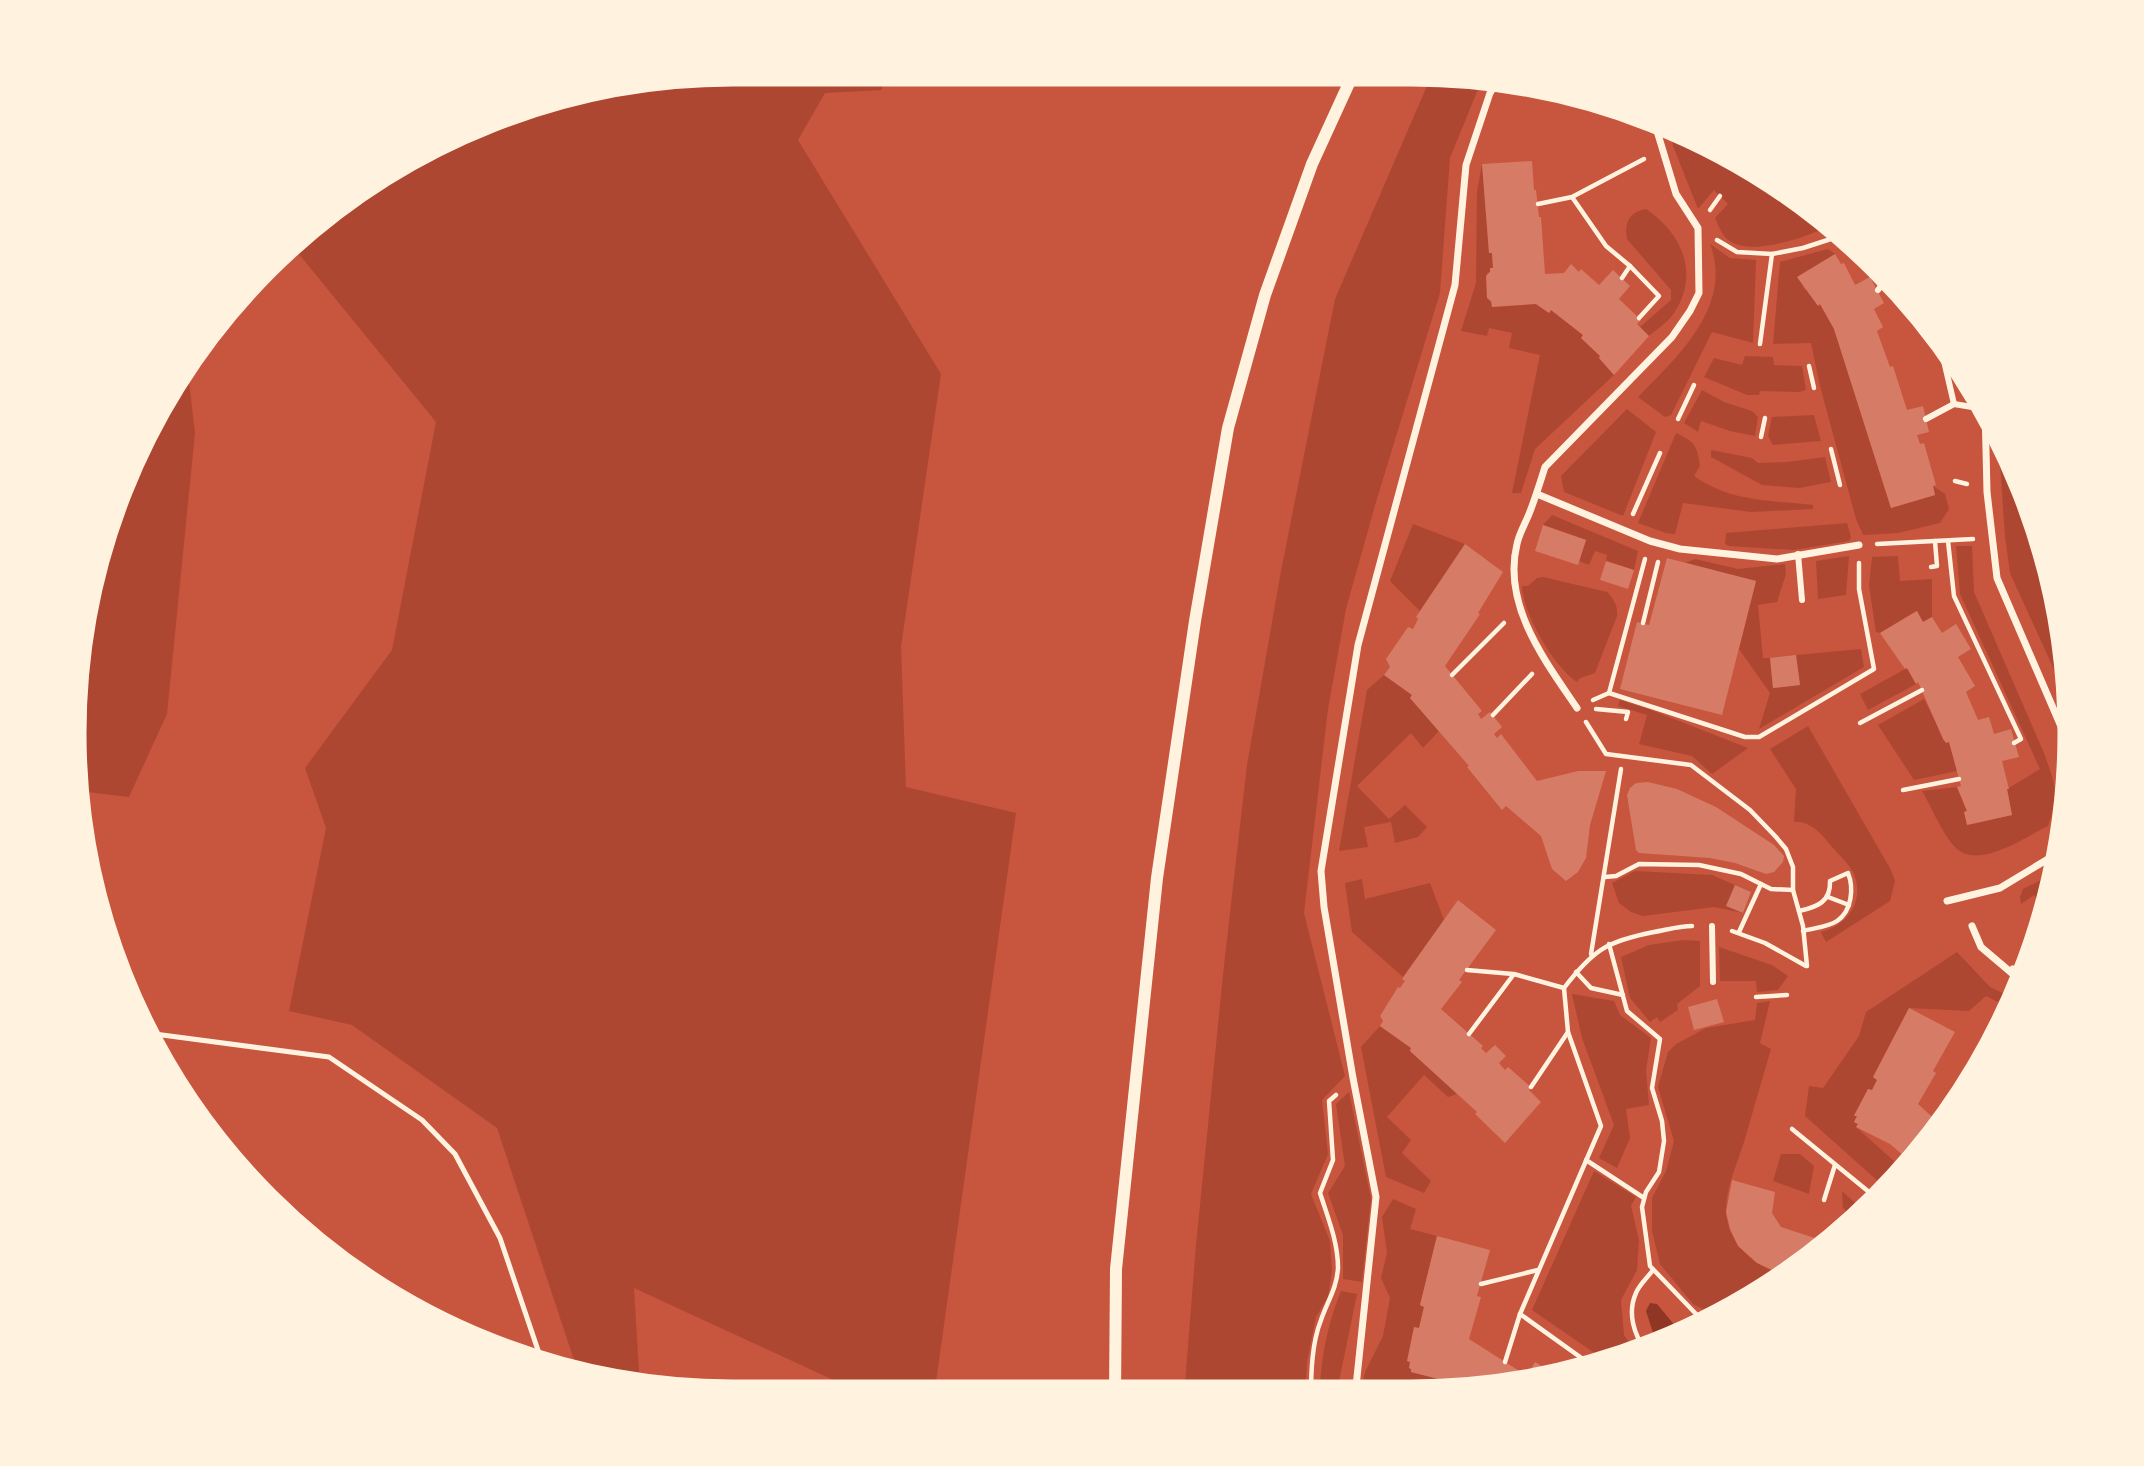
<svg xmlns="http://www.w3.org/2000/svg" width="2144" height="1466" font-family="'Noto Serif',serif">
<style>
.green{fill:#ae4732}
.water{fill:#8f3625}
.building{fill:#d67c66}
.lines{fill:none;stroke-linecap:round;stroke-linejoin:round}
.path{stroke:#fff3e0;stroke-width:4.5}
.service{stroke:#fff3e0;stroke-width:5}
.pedestrian{stroke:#fff3e0;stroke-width:6}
.minor{stroke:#fff3e0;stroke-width:7}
.tertiary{stroke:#fff3e0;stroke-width:12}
.rim{fill:none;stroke:#fff3e0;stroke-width:9}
</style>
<rect width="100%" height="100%" fill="#c8553d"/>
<g class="green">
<path d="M733,70h149v20l-57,3 -27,47 143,234 -40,273 5,140 110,26 -82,583h-66l-234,-108 6,99 -36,-4 -25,-8 -82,-247 -145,-103 -63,-14 37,-183 -21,-60 87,-118 44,-228 -142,-174 70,-66 156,-77z"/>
<path d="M1433,72l50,5 -33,81 -10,135 -64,209 -30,107 -18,100 -24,204 41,163 -23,24 6,54 -17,40 19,47 2,30 -4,26 -12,20 -9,45 -2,34h-121l12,-151 28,-280 23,-200 34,-194 54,-272z"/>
<path d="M1670,127l35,12 123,88c-23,10 -81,32 -102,11 -5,-5 -8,-14 -11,-20l13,-14 -14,-14 -16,19 -25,-63z"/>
<path d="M1482,164l7,89h3l1,15h-3v4l-3,1 2,28 47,3 13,9 2,-3 32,25 -2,3 19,18 -1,2 15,17 -79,74 -14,44h-9l28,-138 -31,-7 3,-15 -23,-5 -2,8 -26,-5 15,-48 1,-91z"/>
<path d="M1646,209c36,24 54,65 28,104 -6,9 -17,16 -25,23l-9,-9 31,-27v-10l-44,-51c-3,-16 2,-27 19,-30z"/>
<path d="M1710,244l20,14 26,2 -3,83 -41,-11 -41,83 -6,2 -27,-20c39,-40 96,-91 72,-153z"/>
<path d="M1828,249l7,5 -37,23 7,13 3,-1 10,16 2,-1 14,25 57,179 44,-13 -2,-9 12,8 4,15 -9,14 -42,10 -35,2 -7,-16 -36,-133 -9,-43 -38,1 7,-82z"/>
<path d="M1745,356l28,1 1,8 28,1 4,24 -7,2 -39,-1 -1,4h-12l-43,-18 10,-19 28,7z"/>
<path d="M187,364l8,69 -28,281 -38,83 -51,-6 -7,-102 49,-209z"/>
<path d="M1702,390l22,12 28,9 6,6 -3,19 -25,-5 -29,-10 -3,11 -14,-9z"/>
<path d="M1627,409l29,23 -33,84 -59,-24 -3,-16z"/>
<path d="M1814,415l7,26 -48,4 -5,-9 4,-19z"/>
<path d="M1998,432l25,47 38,124 10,104 -61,-134 -5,-36z"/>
<path d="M1676,433c19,9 21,12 24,33l-6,10c37,26 75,24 119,29v4l-62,3 -68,-9 -8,31 -9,-1 -28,-10z"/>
<path d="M1711,450l41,8 6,5 29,-1 38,-5 6,25 -32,6 -37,-3 -51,-28z"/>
<path d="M1552,515l86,36 -4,19 -28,-9 1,-6 -12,-4 -6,14 -10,-4 7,-21 -43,-15z"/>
<path d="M1847,523l4,14 -2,4 -56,9 -64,-4 -4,-2 1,-11z"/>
<path d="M1413,524l52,20 -45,67 -30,-30z"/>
<path d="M1956,546h16l2,46 70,161c11,32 16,39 4,73 -23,11 -71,45 -93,21 -12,-12 -24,-41 -33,-56l35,-4 10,24 -3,1 4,13 44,-10 -5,-26 33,-20 -80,-175z"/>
<path d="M1849,556l-3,39 -28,4 -2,-38z"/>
<path d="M1898,556l2,25 32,-2v38l-9,5 -7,-11 -36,22 -4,-1 -7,-46 3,-29z"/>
<path d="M1695,559l43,10 47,-5 1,10 -9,28 -19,3 5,53h7l3,30 27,-3 -4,-30 65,-6 3,18 -105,62 11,-36 -31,-44 17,-68 -71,-18z"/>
<path d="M1543,577l64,15c7,7 11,14 10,24l-22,57 -15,5 -3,4c-23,-15 -54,-68 -55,-96h6l9,-8z"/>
<path d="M1907,668l9,16 -48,26 -8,-16z"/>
<path d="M1384,675l28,20 -2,3 29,33 -16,17 -12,-15 -54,53 32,33 16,-14 22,22 -9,10 -23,6 -4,-21 -27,5 4,20 -29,4 28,-161z"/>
<path d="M1924,699l22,43h3l8,29 -43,9 -36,-55z"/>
<path d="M1620,700l31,10 97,38 -36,26 -20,-18 -53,-12 8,-29 -29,-9z"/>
<path d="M1808,726l83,144 4,11 -5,20 -64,41 -5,-10c26,-6 44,-30 33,-58 -4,-9 -14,-18 -21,-26 -9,-11 -22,-28 -39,-26l2,-33 -26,-40z"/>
<path d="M1635,871l77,4 39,17 -8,21 -29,-6 -71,9 -12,-4 -12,-9 -7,-20z"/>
<path d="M2059,871l-5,16 -6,-4 -11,16 -3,-4 -13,9 -1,-7 3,-8z"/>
<path d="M1362,879l3,20 65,-16 14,37 -41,57 -51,-45 -7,-49z"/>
<path d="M1683,940l17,1v45l-23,18 1,6 -18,12 -3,-5 -7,5 -20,-24 -9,-41 28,-12z"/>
<path d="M1719,947l53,18 16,11 -10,14 -21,2 -1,-11h-36z"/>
<path d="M1957,952l33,35 27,13 -5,9 -26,-13 -17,15 -60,-3 -36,69 4,3 -5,10 -4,-1 -14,26 3,1 -3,6 4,2 -2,3 49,44 -16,20 -84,-75 4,-30 14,2 36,-52 7,-24z"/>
<path d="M1572,994l42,7 6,14 31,23 -5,32 3,35 -23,4 4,29 -13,30 -18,-10 15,-33 -32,-87z"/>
<path d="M1770,1001l-10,42 11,6c-9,31 -18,62 -27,93 -7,22 -18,46 -18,68 1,35 31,58 62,67l-8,7 -62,33 -25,-13 -33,-40 -8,-33v-33l14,-27 8,-30 -16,-54 10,-35 8,-8 30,-16 49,-8 2,-17z"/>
<path d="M1380,1026l31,22 -1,3 47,43 -9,3 -24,-22 -37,42 24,23 -9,13 29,28 -7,12 -38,-16 -25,-130z"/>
<path d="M1349,1092l22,107 -9,83 -19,-3v-44l-15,-42 17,-27 -9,-62z"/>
<path d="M1781,1154h19l14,12 -5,28 -36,-13z"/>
<path d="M1594,1171l42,26 -5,9 8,34 -2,30 -16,30 3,35 13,19 -28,9 -77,-53z"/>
<path d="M1842,1191l24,22 -8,7 -15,-12z"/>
<path d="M1393,1199l23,10 -6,20 27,7 -17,69 4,2 -5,21 -12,33 3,1 -1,6 2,1v3l39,10 15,9 -54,5h-51l5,-24 18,-36 7,-38 -9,-20 6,-25 -5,-36z"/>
<path d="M1341,1291l16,3 -21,102h-17c3,-41 7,-67 22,-105z"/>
</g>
<path class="water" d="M1650,1303l7,1 20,24 9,6 -22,12 -9,-7 -9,-28z"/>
<g class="building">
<path d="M1532,161l2,29h2l3,27h2l4,57 19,-1 7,-9 8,8 2,-3 18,16 14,-15 17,16 -11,13 22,21 -4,4 12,12 -35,39 -15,-17 1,-2 -19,-18 2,-3 -32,-25 -2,3 -13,-9 -44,3 -1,-6 -4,-3 -1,-22 4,-4v-4h3l-1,-15h-3l-7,-89z"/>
<path d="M1835,254l6,10 3,-1 11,22 15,-8 14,26 -10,6 9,18 -6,4 13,36 3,-1 14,44 16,-4 6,26 -12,3 3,9 4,-1 12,42 -3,1 2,9 -44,13 -57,-179 -14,-25 -2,2 -21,-29z"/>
<path d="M1543,525l43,15 -8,25 -43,-14z"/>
<path d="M1465,544l38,28 -25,41 2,1 -35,52 37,45 -4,3 3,5 9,-7 12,15 -8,7 3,4 4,-4 36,47 41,-10h28l-16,54 -4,33 -8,14 -12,9 -14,-12 -11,-33 -35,-30 -4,4 -35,-43 2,-1 -59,-68 2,-3 -28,-20 6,-8 -4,-8 22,-32 5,2 5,-10 -2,-2 4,-6z"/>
<path d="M1667,558l89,23 -34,134 -102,-26 17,-67 12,3z"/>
<path d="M1606,561l28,9 -6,19 -28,-9z"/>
<path d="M1917,611l6,11 9,-5 10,16 14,-9 15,25 -13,8 17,29 -9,6 12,28 11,-3 5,17 17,-5 8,28 -17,4 7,28h-2l5,26 -45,10 -3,-13 3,-1 -10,-24 4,-1 -12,-44 -3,1 -3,-4 -25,-57 -2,2 -9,-16 -2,1 -25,-36z"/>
<path d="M1796,655l4,30 -27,3 -3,-30z"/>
<path d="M1648,782l29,7 39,18 58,38 10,11 -1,6 -9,10 -8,2 -31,-11 -25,-5 -71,-5 -3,-3 -9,-55 3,-7 6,-5z"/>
<path d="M2048,883l6,4 -6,20 -11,-8z"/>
<path d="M1735,885l16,7 -8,21 -17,-7z"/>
<path d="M1458,900l38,30 -37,50 3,2 -21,27 42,37 -2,2 5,5 9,-8 11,11 -7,7 6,7 3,-3 23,20 -2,3 12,12 -36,41 -30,-29 2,-2 -67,-61 1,-3 -31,-22 3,-5 -3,-5 18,-29 2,1 5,-7 -3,-2z"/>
<path d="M1717,999l7,23 -30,8 -6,-23z"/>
<path d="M1909,1008l46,24 -22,39 3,2 -18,31 24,22 -30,37 -22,-19 -34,-17 2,-3 -4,-2 3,-6h-3l14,-27 4,1 5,-10 -4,-3z"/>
<path d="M1732,1180l43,12 -3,21 9,14 49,16 -42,34 -31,-14 -19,-17 -8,-17 -4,-17z"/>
<path d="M1437,1236l53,14 -13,46 4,1 -12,42 58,37 8,-14 22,14 -1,3 -15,4 -76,8 -15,-9 -39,-10v-3l-2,-1 1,-6 -3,-1 7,-34 5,1 5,-21 -4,-2z"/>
</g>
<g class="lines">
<g class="path">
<path d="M1572,197l34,49 24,20 -8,12"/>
<path d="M1538,204l34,-7 72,-38"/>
<path d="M1710,210l10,-14"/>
<path d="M1717,240l20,12 35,2 31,-6 37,-12"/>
<path d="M1630,266l29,30 -20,22"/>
<path d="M1760,344l12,-90"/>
<path d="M1809,366l5,22"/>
<path d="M1678,419l16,-34"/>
<path d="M1761,437l4,-19"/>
<path d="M1831,449l9,36"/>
<path d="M1955,481l12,3"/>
<path d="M1633,514l27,-61"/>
<path d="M1948,541l6,55 67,143 -7,4"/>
<path d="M1877,544l96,-5"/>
<path d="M1931,567l6,-1 -2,-25"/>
<path d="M1643,623l15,-61"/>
<path d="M1452,675l52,-52"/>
<path d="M1609,693l136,44h14l115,-68 -15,-80v-26"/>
<path d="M1593,700l16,-7 36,-134"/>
<path d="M1596,709l32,3 -2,7"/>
<path d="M1493,715l39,-41"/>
<path d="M1586,722l20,32 85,11 59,45 26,27 10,12 7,18v23l10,36 4,40"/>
<path d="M1860,723l62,-33"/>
<path d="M1903,790l56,-11"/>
<path d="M1605,877l11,-1 23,-12 60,1 42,9 30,15 22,1"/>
<path d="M1828,897l21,8"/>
<path d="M1799,911c18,-4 32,-9 31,-30l18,-8c6,15 4,38 -11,48 -9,6 -23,7 -34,10"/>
<path d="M1732,931l33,12 41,23"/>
<path d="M1739,932l22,-48"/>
<path d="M1609,944l18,67 33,28 -8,49 10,33 2,20 -5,31 -13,20 -4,15 8,59 46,48 11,9"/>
<path d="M1591,954l30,-185"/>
<path d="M1467,970l46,4"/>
<path d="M1576,972l15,16 32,7"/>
<path d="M1756,997l31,-2"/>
<path d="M1568,1032l33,94 -81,188 74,53"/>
<path d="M1469,1034l45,-60 50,14"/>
<path d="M1531,1087l37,-55 -4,-44c29,-38 43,-47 90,-56 12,-2 25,-6 38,-6"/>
<path d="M1792,1129l88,72"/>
<path d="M1586,1160l58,38"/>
<path d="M1824,1200l11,-35"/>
<path d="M1481,1284l57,-14"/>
<path d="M1646,1351c-12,-16 -19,-38 -10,-58 3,-8 12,-16 17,-23"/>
<path d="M1505,1362l15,-48"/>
<path d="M1580,1371l7,-10"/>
<path d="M1311,1396c0,-25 1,-53 10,-76 6,-18 16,-32 17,-52 0,-26 -10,-50 -18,-75l13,-33 -4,-59 7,-6"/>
</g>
<path class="service" d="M147,1033l182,24 93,63 33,34 45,84 42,124"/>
<g class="pedestrian">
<path d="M1878,290l11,-15"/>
<path d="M1938,335l16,69"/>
<path d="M1926,419l28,-15 30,5"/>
<path d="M1798,554l4,46"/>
<path d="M1712,926l1,56"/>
</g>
<g class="minor">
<path d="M1985,407l2,85 10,86 75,174"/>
<path d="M1537,494l113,47 30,8 97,10 82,-14"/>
<path d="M1577,708c-32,-47 -75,-103 -60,-164 2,-10 8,-20 12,-30 6,-15 11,-31 16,-47l127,-130 18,-26 9,-18 -1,-65 -22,-34 -22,-73"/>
<path d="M1947,901l53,-13 63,-38"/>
<path d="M1972,926l9,21 33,28 12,5"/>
<path d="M2013,969l14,6"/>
<path d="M1355,1396l21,-199 -23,-119 -29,-171 -3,-36 37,-226 97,-360 11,-120 24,-72 9,-14"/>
</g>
<path class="tertiary" d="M1115,1396l1,-127 41,-391 38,-257 33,-193 37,-133 47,-131 43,-94"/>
</g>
<path d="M0 0H2144V1466H0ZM733 82H1411A651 651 0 0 1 2062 733V733A651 651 0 0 1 1411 1384H733A651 651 0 0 1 82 733V733A651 651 0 0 1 733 82Z" fill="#fff3e0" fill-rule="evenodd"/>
<path class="rim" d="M733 82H1411A651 651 0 0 1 2062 733V733A651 651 0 0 1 1411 1384H733A651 651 0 0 1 82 733V733A651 651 0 0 1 733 82Z"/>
</svg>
